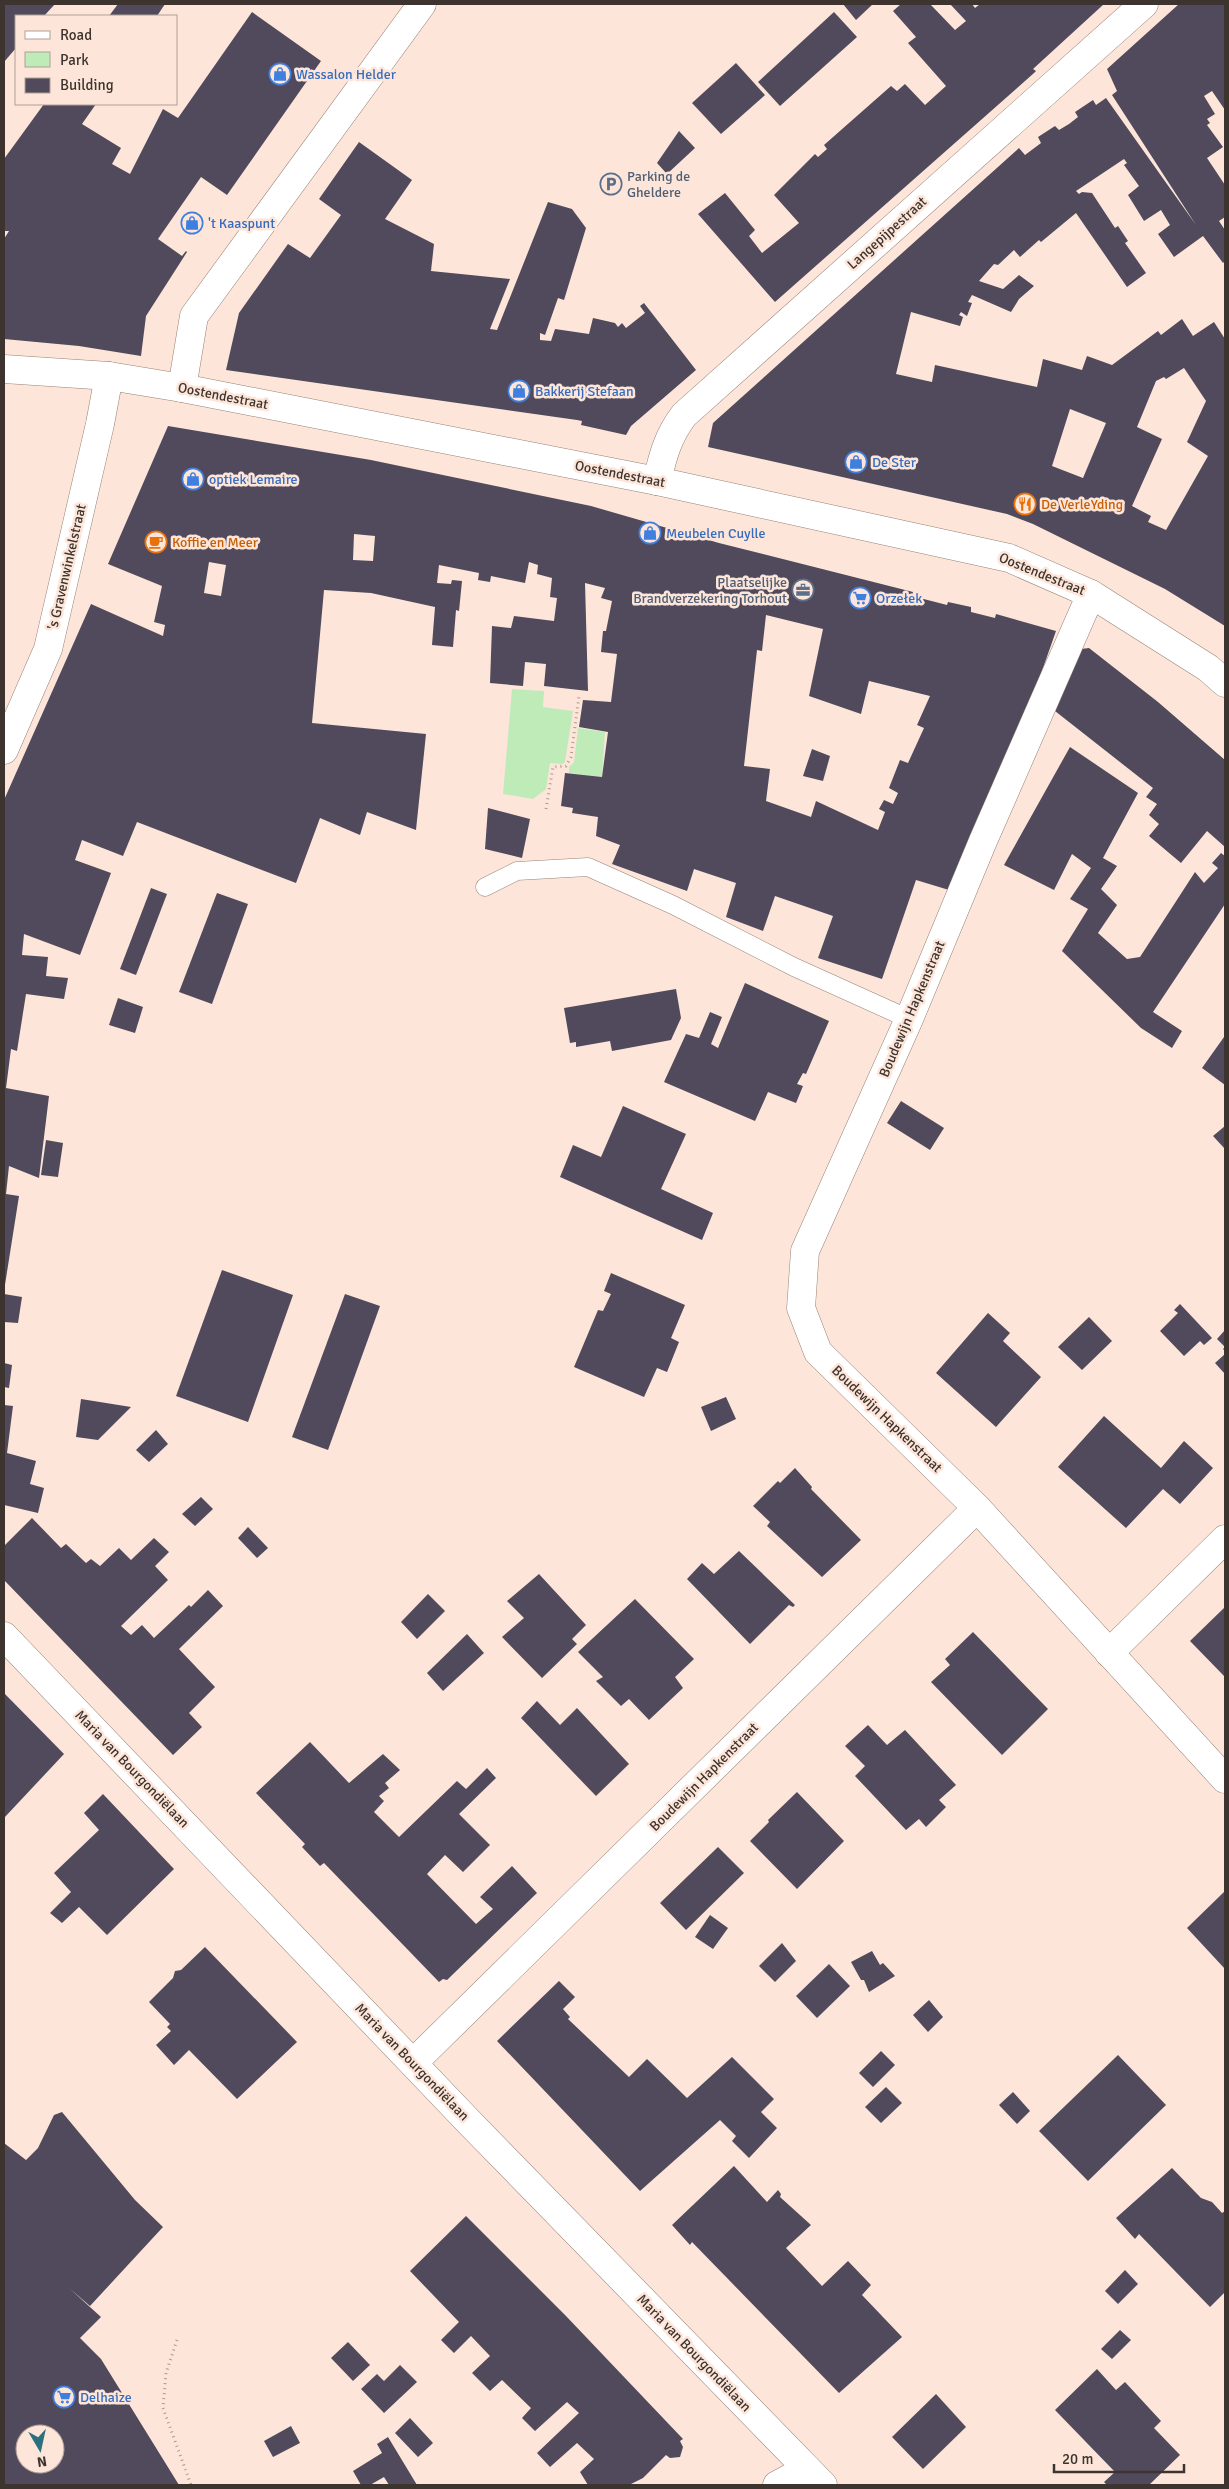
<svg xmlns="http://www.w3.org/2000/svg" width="1229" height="2489" font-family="Signika,sans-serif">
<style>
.green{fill:#bfebb9}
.building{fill:#504a5c;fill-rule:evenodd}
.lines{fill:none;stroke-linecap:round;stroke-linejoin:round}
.lane-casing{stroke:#978276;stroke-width:19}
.street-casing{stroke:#978276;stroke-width:29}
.secondary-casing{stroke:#978276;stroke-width:29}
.path{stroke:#ac9a91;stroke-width:3;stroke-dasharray:1 4;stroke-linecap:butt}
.lane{stroke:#fff;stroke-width:18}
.street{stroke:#fff;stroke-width:28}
.secondary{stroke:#fff;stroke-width:28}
.labels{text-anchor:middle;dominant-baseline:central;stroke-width:5;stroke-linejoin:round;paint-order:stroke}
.shop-label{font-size:14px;fill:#366cbe;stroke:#fde6d9;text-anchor:start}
.service-label{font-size:14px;fill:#4e5e75;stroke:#fde6d9;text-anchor:start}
.street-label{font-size:14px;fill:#3d342f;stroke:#fde6d9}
.food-label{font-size:14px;fill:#c56008;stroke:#fde6d9;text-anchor:start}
</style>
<rect width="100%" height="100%" fill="#fde6d9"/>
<g class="green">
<path d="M512,689l32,2 -1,16 30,4 -8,51 -2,2 -13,-1 -4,26 -13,10 -30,-5z"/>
<path d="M578,728l27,4 -3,45 -33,-4v-6l5,-5z"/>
</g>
<g class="building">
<path d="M5,4h50l-11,12h-28v32l-12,14z"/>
<path d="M118,4h47l-8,12h-48z"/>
<path d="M843,4h30l-17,16z"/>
<path d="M901,4h29l25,26 11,-9 -16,-17h22l3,4 5,-4h124l-71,65 3,2 -2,2 -259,229 -77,-88 27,-21 30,37 -6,6 13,17 37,-30 -25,-28 41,-41 3,3 9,-8 -3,-4 67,-59 6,5 8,-7 20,21 21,-19 -38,-43 8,-6 -23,-26z"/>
<path d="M1179,4h46v106l-13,-19 -8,5 11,18 -8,5 3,4 -3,2 16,22 -16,11 18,27v32l-6,4 6,9v31l-2,2 -20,-27 -29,21 -16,-23 12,-9 -9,-15 -17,11 -16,-26 11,-9 -15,-21 3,-2 -3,-4 -48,32 3,3 3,-2 10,1 23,35 3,-2 10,15 -3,2 21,30 -19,14 -51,-74 -35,29 -2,-2 -19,17 -6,-7 -16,15 -4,-1 -15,17 24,8 16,-14 15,11 -15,13 -8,13 -39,-17 -4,7 4,1 -5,13 -6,-4 -2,3 4,2 -3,9 -49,-14 -15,62 36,8 3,-17 102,22 6,-28 39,11 5,-14 25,9 46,-34 3,4 21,-16 11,17 21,-14 11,17v287l-60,-37 -132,-65 -26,-10 -299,-67 5,-24 306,-275 6,7 16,-12 -3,-6 17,-11 4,4 10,-6 9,-7 -3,-5 18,-12 3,5 10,-7 90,127 -84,-130 5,-4 -10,-22zM1184,368l22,33 -19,41 21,14 -42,74 -18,-8 3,-6 -19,-10 30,-67 -25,-12 19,-46 8,-4 2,2zM1070,409l36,14 -23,55 -31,-12z"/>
<path d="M252,12l69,49 -94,134 -26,-18 -43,62 24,17 4,-5 1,1 -41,64 -5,40 -62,-10 -75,-7v-100l5,-8h-5v-72l40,-55h52l-14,20 39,24 -9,16 18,10 33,-65 15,9z"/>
<path d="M834,12l23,25 -77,69 -22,-24z"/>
<path d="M736,63l29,32 -44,39 -29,-31z"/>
<path d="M679,131l16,17 -28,26 -10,-11z"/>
<path d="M359,142l53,38 -27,39 49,25 -3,27 79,8 -20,50 7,1 51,-128 24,7 14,19 -22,72 -6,-2 -13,37 -5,-2v7l11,1 4,-12 34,5 4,-16 22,5 3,4 4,-4 4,5 19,-15 -5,-7 4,-3 52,67 -65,56 -5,9 -45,-10 1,-4 -5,-1 -351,-50 13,-57 49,-69 22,14 31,-43 -22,-16z"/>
<path d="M168,426l203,34 220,46 128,37 194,49 -1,4 35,9 1,-3 23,5v5l24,6 1,-4 60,17 -32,91 -75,168 -33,-10 -34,99 -64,-21 15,-42 -58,-20 -12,35 -37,-14 10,-34 -42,-14 -7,22 -75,-27 8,-19 -24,-9 2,-19 -26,-4 1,-5 -12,-2 4,-33 37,4 6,-45 -29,-5 4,-27 28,2 6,-48 -16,-2 2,-21h3l6,-30 -11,-3 4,-10 -20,-5 3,108 -44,-5 2,-22 -21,-2 -2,24 -33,-3 2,-57 19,2 3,-12 40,5 3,-23 -7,-1 2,-19 -15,-4 1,-9 -9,-3 -4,21 -34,-7 -1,6 -12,-2 1,-7 -40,-8 -2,18 14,1 1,-4 10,1 -3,30 -3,-1 -3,37 -21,-2 3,-38 -64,-14 -47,-3 -12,133 114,11 -10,96 -49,-18 -7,23 -40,-17 -24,65 -159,-61 -14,34 -41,-16 -7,20 36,13 -31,82 -56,-21 -2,21 26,2 -2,19 22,2 -4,21 -38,-5 -9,57 -6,-2 -5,39 43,8 -10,82 -30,-12 -3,28 13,2 -15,95v-491l87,-196 72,32 2,-11 -11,-3 8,-36 -54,-22zM354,534l21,2 -2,25 -20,-1zM209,562l17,3 -5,31 -17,-3zM766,615l57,14 -14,67 52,18 8,-33 61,15 -13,29 7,3 -16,35 -8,-3 -11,28 9,5 -5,11 -9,-4 -5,9 6,3 -7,18 -62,-29 -5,16 -45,-16 4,-32 -26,-3 13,-116 5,1z"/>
<path d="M1089,648l69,54 67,58v87l-18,-16 -26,32 -32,-27 10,-12 -10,-9 8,-11 -11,-7 7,-9 -98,-77 26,-62z"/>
<path d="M1070,747l68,46 -35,65 14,8 -16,23 16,16 -19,28 29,26 13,-2 55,-85 9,11 14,-15 -6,-5 9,-10 4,3v48l-72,108 29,19 -10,17 -31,-20 -79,-77 26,-42 -18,-10 21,-31 -19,-14 -18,36 -50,-25z"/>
<path d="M812,749l18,7 -7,25 -20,-5z"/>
<path d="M488,808l42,11 -8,39 -37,-9z"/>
<path d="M151,888l16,6 -31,81 -16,-6z"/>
<path d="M217,893l31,11 -36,100 -33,-12z"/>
<path d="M745,983l84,38 -23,53 -3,-1 -6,11 6,2 -7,17 -28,-11 -13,29 -91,-39 22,-48 13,4 11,-26 12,5 -11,27 7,4z"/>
<path d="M676,989l5,29 -10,22 -59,11 -2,-10 -34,6v-5l-6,1 -6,-35z"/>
<path d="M118,998l25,9 -8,26 -26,-8z"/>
<path d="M1224,1037l1,1v47l-23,-17z"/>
<path d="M901,1101l43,27 -14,22 -43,-27z"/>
<path d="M623,1106l63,28 -25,55 52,24 -11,27 -142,-63 13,-32 28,12z"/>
<path d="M1225,1126v23l-12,-13z"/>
<path d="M46,1140l17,3 -5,34 -17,-2z"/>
<path d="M222,1270l71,25 -45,127 -72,-26z"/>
<path d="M611,1273l74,32 -14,33 8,4 -12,30 -10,-4 -13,29 -70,-30 24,-57 5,1 8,-17 -7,-3z"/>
<path d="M4,1294l18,3 -4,26 -14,-1z"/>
<path d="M345,1294l35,12 -52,144 -36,-13z"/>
<path d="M1180,1304l32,34 -8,7 -4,-4 -16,15 -24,-25 18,-18 -4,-3z"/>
<path d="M988,1313l22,20 -7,8 38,36 -45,50 -60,-54z"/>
<path d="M1089,1317l23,24 -30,29 -24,-23z"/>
<path d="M1225,1330v21l-2,-2 2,-2 -8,-8z"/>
<path d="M1225,1354v20l-10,-11z"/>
<path d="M4,1363l8,2 -3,23 -5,-1z"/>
<path d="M726,1397l10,22 -25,12 -10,-24z"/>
<path d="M81,1399l50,8 -33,33 -22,-3z"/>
<path d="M4,1405l9,1 -6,47 29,8 -6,23 14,4 -6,25 -34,-8z"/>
<path d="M1104,1416l57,52 23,-27 29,27 -33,36 -17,-15 -37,39 -68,-61z"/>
<path d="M156,1430l12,14 -19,18 -13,-12z"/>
<path d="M795,1468l17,19 -1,2 50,51 -39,37 -55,-51 3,-4 -17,-16 25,-25 2,2z"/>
<path d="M201,1497l12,12 -18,17 -13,-12z"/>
<path d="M32,1518l29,30 5,-4 20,19 5,-4 9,7 19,-18 12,12 23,-22 15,14 -14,14 13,14 -47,46 10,9 11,-10 12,13 35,-33 2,2 17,-17 15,16 -44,43 36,38 -26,26 13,14 -29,28 -169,-175v-34z"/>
<path d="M248,1527l20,21 -11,10 -19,-20z"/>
<path d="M739,1551l56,54 -2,2 -4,-2 -39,39 -63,-65 15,-16 12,11z"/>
<path d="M539,1574l47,51 -14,14 5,5 -35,34 -40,-41 22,-19 -17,-17z"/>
<path d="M428,1594l17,17 -28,28 -16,-17z"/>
<path d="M635,1599l59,60 -19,18 8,11 -34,32 -20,-21 -8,7 -25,-25 7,-4 -25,-25z"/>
<path d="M1225,1607v70l-35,-36z"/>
<path d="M973,1632l75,77 -46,46 -71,-73 19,-17 -5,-6z"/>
<path d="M467,1634l17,19 -41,38 -16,-18z"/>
<path d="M4,1693l60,61 -60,64z"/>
<path d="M537,1701l23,24 17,-17 52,56 -33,32 -75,-78z"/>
<path d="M868,1725l19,20 18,-15 51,55 -17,15 7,7 -20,20 -7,-8 -13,11 -51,-54 10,-10 -20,-20z"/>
<path d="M310,1742l39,41 34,-29 17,16 -15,13 4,5 -10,8 5,5 -10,11 25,25 58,-56 9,8 21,-21 9,10 -37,36 31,31 -27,27 -18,-17 -18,19 49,50 17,-15 -13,-12 32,-31 25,27 -90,87 -4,-1 -4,3 -115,-119 -4,3 -18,-19 3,-3 -49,-51z"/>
<path d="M797,1792l47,49 -47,48 -47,-48 19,-19 -1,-2z"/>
<path d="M103,1794l71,75 -67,66 -28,-28 -17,16 -12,-10 21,-21 -17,-19 45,-43 -15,-17z"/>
<path d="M718,1847l26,26 -58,57 -26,-27z"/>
<path d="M1225,1891v78l-38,-41z"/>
<path d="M710,1915l18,13 -15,21 -18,-12z"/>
<path d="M782,1943l14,18 -21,21 -16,-16z"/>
<path d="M205,1947l92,95 -60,57 -48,-49 -15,15 -18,-20 15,-14 -4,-4 3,-3 -21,-22 24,-24 2,-7 6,-1z"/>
<path d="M872,1951l8,14 3,-2 12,13 -26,16 -5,-12h-3l-10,-18z"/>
<path d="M829,1964l21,22 -33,32 -21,-22z"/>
<path d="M559,1981l16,16 -12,12 7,8 -2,2 61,58 18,-18 40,39 45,-41 42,42 -13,13 16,16 -28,30 -17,-17 4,-5 -16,-16 -80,71 -143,-150z"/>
<path d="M929,2000l14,17 -15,15 -15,-17z"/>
<path d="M881,2051l14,14 -22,22 -14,-14z"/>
<path d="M1118,2055l48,50 -78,76 -49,-50z"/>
<path d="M886,2087l16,16 -21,20 -16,-16z"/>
<path d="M1013,2092l17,19 -13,13 -18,-19z"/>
<path d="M62,2112l73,88 28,27 -73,79 -21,-18 32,29 -21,21 21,21 78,126h-175v-342l22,17 12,-12 16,-33zM25,2434h30v30h-30z"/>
<path d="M734,2166l33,36 11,-12 3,4 -1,3 31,28 -25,23 36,38 26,-25 23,24 -9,10 40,42 -63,56 -147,-151 -2,3 -18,-20z"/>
<path d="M1172,2168l29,30 11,4 10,11 3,-2v81l-15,15 -71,-73 -4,5 -19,-21z"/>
<path d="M466,2216l100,100 117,123 -3,2 3,6 -3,10 -10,1 -4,-3 -23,23 -14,7h-41l-8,-13 14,-13 -17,-16 -27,24 -13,-14 42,-40 -12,-11 -32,29 -13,-13 9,-10 -29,-28 -12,11 -18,-18 18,-17 -19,-20 -17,17 -13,-13 18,-18 -49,-51z"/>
<path d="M1125,2270l13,14 -20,20 -13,-13z"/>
<path d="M1120,2330l11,10 -19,19 -11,-10z"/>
<path d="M348,2342l22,23 -17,16 -22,-23z"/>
<path d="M400,2365l17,17 -33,31 -23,-24 16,-15 7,7z"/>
<path d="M1097,2369l19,21 9,-8 36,39 -7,7 26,27 -31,30h-42l-3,-3 11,-10 -60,-62z"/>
<path d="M936,2394l30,33 -43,42 -31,-32z"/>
<path d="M410,2418l23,25 -15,14 -23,-24z"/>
<path d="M291,2426l9,17 -27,14 -9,-16z"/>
<path d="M388,2437l29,48h-28l-5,-8 -14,8h-9l-8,-14 29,-18 -5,-9z"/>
</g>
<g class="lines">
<g class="lane-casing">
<path id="lane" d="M485,887l32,-16 71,-4 85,38 121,62 115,52"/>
</g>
<g class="street-casing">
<g id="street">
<path d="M182,388l12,-72 228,-312"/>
<path d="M657,481c6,-26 11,-45 27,-66l460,-411"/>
<path d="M1091,594l-108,247 -74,178 -104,232 -4,57 17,44 159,156 248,271"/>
<path d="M4,750l44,-101 52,-225 9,-48"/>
<path d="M4,1636l465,486 354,363"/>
<path d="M1109,1653l116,-114"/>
<path d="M413,2063l564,-555"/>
<path d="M777,2485l30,-16"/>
</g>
</g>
<g class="secondary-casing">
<path id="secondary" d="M4,369l105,7 73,12 475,93 352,77 82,36 117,74 17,15"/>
</g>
<g class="path">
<path d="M546,809l7,-42 13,-1 5,-9 8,-61"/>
<path d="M177,2340l-11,33 -3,35 28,77"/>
</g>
<use href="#lane" class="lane"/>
<use href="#street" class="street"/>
<use href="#secondary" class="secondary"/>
</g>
<defs>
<g id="shop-ring" transform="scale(1.125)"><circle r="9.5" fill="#fde6d9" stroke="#3f7fe0" stroke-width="1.5"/><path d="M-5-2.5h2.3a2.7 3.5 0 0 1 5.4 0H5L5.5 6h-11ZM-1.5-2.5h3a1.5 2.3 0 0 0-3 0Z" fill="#3f7fe0"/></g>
<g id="parking-ring" transform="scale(1.125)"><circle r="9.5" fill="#fde6d9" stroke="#5c6f8a" stroke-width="1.5"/><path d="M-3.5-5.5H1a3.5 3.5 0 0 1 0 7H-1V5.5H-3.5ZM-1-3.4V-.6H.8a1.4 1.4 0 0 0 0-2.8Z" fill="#5c6f8a"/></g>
<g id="restaurant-ring" transform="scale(1.125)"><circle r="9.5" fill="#fde6d9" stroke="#e8710a" stroke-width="1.5"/><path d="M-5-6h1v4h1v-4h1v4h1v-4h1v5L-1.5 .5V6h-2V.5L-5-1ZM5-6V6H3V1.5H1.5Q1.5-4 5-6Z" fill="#e8710a"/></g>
<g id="cafe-ring" transform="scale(1.125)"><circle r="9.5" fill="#fde6d9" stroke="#e8710a" stroke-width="1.5"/><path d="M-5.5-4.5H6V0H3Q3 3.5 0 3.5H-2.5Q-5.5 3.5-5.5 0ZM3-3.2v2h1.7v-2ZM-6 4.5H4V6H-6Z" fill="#e8710a"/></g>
<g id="office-ring" transform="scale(1.125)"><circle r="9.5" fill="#fde6d9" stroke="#5c6f8a" stroke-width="1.5"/><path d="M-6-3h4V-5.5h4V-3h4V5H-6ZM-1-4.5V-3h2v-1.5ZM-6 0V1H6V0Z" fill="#5c6f8a"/></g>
<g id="supermarket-ring" transform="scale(1.125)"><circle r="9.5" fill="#fde6d9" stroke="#3f7fe0" stroke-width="1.5"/><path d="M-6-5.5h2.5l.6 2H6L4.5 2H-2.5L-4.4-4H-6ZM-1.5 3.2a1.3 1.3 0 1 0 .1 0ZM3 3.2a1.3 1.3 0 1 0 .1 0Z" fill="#3f7fe0"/></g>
</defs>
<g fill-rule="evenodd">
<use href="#shop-ring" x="280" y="74"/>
<use href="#parking-ring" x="611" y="184"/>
<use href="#shop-ring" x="192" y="223"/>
<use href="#shop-ring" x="519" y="391"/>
<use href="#shop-ring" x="856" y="462"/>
<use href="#shop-ring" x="193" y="479"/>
<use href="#restaurant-ring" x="1025" y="504"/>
<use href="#shop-ring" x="650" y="533"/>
<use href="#cafe-ring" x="156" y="542"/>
<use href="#office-ring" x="803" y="590"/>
<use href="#supermarket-ring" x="860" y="598"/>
<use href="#supermarket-ring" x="64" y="2397"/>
</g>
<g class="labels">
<g class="shop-label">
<text x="296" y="74">Wassalon Helder</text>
<text x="208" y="223">'t Kaaspunt</text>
<text x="535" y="391">Bakkerij Stefaan</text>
<text x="872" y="462">De Ster</text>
<text x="209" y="479">optiek Lemaire</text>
<text x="666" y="533">Meubelen Cuylle</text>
<text x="876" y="598">Orzełek</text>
<text x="80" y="2397">Delhaize</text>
</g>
<g class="service-label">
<text x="627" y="176">Parking de<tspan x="627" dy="16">Gheldere</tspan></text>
<text x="787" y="582" text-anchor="end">Plaatselijke<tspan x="787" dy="16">Brandverzekering Torhout</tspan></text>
</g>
<g class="street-label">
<text transform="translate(887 233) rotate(-42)">Langepijpestraat</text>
<text transform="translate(223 396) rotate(11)">Oostendestraat</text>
<text transform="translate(620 474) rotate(11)">Oostendestraat</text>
<text transform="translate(67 567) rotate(-77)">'s Gravenwinkelstraat</text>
<text transform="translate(1042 574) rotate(22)">Oostendestraat</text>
<text transform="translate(912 1009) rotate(-67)">Boudewijn Hapkenstraat</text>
<text transform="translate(887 1419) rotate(44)">Boudewijn Hapkenstraat</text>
<text transform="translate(132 1769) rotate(46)">Maria van Bourgondiëlaan</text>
<text transform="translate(704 1777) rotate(-45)">Boudewijn Hapkenstraat</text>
<text transform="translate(412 2062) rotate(46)">Maria van Bourgondiëlaan</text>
<text transform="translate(694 2353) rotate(46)">Maria van Bourgondiëlaan</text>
</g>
<g class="food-label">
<text x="1041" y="504">De VerleYding</text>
<text x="172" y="542">Koffie en Meer</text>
</g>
</g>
<rect width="1229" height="2489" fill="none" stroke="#3d342f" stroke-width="10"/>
<rect x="15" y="15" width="162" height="90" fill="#fde6d9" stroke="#b09f95"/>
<rect x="25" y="31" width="25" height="8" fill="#ffffff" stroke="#b09f95"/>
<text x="60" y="40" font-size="15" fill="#3d342f">Road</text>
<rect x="25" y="52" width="25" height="15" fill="#bfebb9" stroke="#b09f95"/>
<text x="60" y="65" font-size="15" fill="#3d342f">Park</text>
<rect x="25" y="78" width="25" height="15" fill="#504a5c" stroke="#b09f95"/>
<text x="60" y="90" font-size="15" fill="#3d342f">Building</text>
<g transform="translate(40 2449) rotate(171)"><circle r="24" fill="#fde6d9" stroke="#b09f95"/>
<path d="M0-4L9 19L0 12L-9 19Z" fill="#2a707e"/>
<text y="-8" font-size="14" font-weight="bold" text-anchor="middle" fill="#3d342f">N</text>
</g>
<path d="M1054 2464v8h130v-8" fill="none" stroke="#3d342f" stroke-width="2.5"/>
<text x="1062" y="2464" font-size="15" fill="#3d342f" stroke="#fde6d9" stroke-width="4" paint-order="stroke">20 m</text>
</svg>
